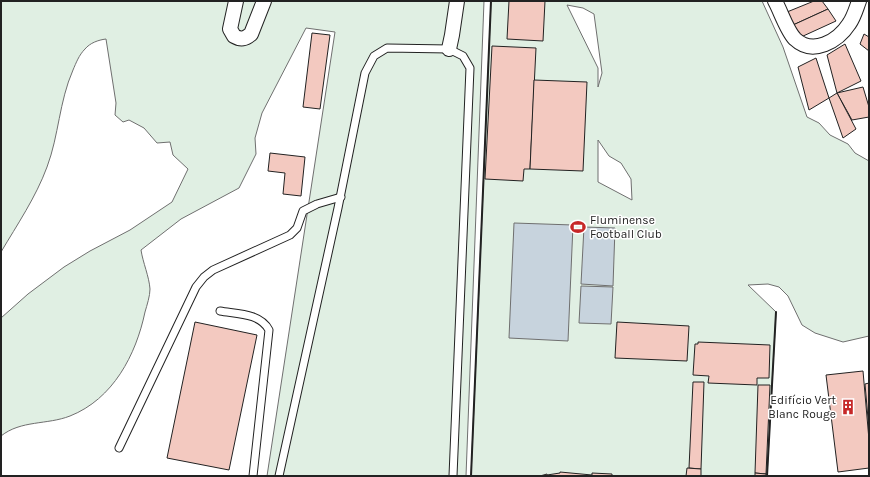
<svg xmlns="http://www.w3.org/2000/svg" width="870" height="477" font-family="Karla,sans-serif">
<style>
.green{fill:#e0efe3;stroke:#6f6f6f;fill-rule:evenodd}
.water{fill:#c7d3dd;stroke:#6f6f6f}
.building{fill:#f3c9c0;stroke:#222}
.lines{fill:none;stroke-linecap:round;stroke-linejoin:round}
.lane-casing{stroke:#222;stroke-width:9}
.street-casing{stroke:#222;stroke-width:16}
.lane{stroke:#fff;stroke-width:7}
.street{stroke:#fff;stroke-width:14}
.wall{stroke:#222;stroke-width:2}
.labels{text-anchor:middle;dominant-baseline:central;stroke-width:3;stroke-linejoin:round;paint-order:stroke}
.poi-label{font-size:12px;fill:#222;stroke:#fff;text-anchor:start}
</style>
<rect width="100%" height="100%" fill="#fff"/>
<g class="green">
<path d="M1,1h483l-18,475h-199l68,-444 -29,-4 -44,85 -7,25 1,16 -17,34 -58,31 -40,31c2,13 8,26 9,39 0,7 -3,16 -5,23 -9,43 -32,87 -75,104 -23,9 -49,4 -69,20v-118l27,-24 36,-27 26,-16 40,-21 42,-28 16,-33 -15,-14 -3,-13 -13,1 -13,-15 -15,-8 -6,2 -8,-7 1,-12 -10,-64c-8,1 -16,4 -21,10 -6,6 -9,14 -12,21 -14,32 -14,65 -26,97 -11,30 -30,58 -46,85z"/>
<path d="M491,1h271l21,46 24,70 12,6 11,12 18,9 7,9 14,8v175l-26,6 -28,-9 -13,-8 -14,-29 -9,-9 -11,-3 -20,1 28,27 -9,164h-296zM567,5l16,3 11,6 8,59 -4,14v-19zM598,140l11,16 12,7 10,16 1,21 -34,-18z"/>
</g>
<g class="water">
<path d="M514,223l59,2 -5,116 -59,-3z"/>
<path d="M584,227l31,1 -2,58 -32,-2z"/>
<path d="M581,286l32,1 -2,37 -32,-1z"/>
</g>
<g class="building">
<path d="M509,1h36l-2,40 -36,-2z"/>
<path d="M814,1h8l6,8 -35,16 -6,-13z"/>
<path d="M828,9l8,12 -35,16 -8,-12z"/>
<path d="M312,33l18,2 -10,74 -17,-2z"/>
<path d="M864,34l5,3v14l-9,-7z"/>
<path d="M845,44l16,37 -24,12 -10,-38z"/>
<path d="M492,46l44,2 -6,121h-6l-1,12 -38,-2z"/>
<path d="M816,58l13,40 -20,12 -11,-43z"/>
<path d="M534,80l53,2 -4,89 -53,-2z"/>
<path d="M863,87l6,20v10l-17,3 -15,-27z"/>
<path d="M837,93l19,36 -13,9 -14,-40z"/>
<path d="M270,153l35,4 -4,39 -18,-2 2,-21 -17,-2z"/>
<path d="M195,322l62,13 -28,135 -62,-12z"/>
<path d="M617,322l72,4 -2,35 -72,-3z"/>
<path d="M698,342l72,3 -1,33h-12v7l-49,-2 1,-7 -16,-1 2,-31h3z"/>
<path d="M863,371l6,69v28l-31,4 -12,-97z"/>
<path d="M693,382h11l-3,87 -12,-1z"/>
<path d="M869,383v47l-4,-46z"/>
<path d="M758,385h12l-4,89 -11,-1z"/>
<path d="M687,468l14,1v7h4h-19z"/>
<path d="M560,472l32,3v-2l20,1v2h5h-77l7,-2v1l13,-2z"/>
<path d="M755,473l11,1v2h-11z"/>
</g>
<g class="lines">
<g class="lane-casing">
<g id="lane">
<path d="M220,311c17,3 40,2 49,19l-16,146"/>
<path d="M119,448l77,-161 8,-10 9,-7 77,-35 7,-7 6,-17 14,-7 24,-7"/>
<path d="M279,476l59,-268 27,-135 9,-17 13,-8 62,1 14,7 7,12 -17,408"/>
</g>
</g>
<g class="street-casing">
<g id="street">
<path d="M236,1l-6,28 4,7c7,4 11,3 17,-2l13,-33"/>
<path d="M775,1c6,11 12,30 20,38 18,17 43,2 54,-15 5,-7 7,-15 10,-23"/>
<path d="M449,49l3,-14 5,-34"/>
</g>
</g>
<use href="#lane" class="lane"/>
<use href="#street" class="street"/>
<g class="wall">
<path d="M471,476l20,-475"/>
<path d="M767,476l9,-164"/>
</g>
</g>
<defs>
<g id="stadium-bare" transform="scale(1.2)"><path d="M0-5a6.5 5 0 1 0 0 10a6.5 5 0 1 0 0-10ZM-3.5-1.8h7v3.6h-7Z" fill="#c62828" stroke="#fff" stroke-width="2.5" paint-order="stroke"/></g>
<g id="building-bare" transform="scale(1.2)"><path d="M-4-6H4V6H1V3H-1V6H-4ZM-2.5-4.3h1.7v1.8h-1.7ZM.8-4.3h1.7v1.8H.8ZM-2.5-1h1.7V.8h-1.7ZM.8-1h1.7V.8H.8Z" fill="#c62828" stroke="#fff" stroke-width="2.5" paint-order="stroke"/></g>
</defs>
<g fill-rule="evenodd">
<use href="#stadium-bare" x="578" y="227"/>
<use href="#building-bare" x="848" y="407"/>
</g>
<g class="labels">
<g class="poi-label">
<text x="590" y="220">Fluminense<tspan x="590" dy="14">Football Club</tspan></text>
<text x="836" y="400" text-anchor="end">Edifício Vert<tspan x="836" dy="14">Blanc Rouge</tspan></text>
</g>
</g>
<rect width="870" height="477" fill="none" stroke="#222222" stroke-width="4"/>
</svg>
